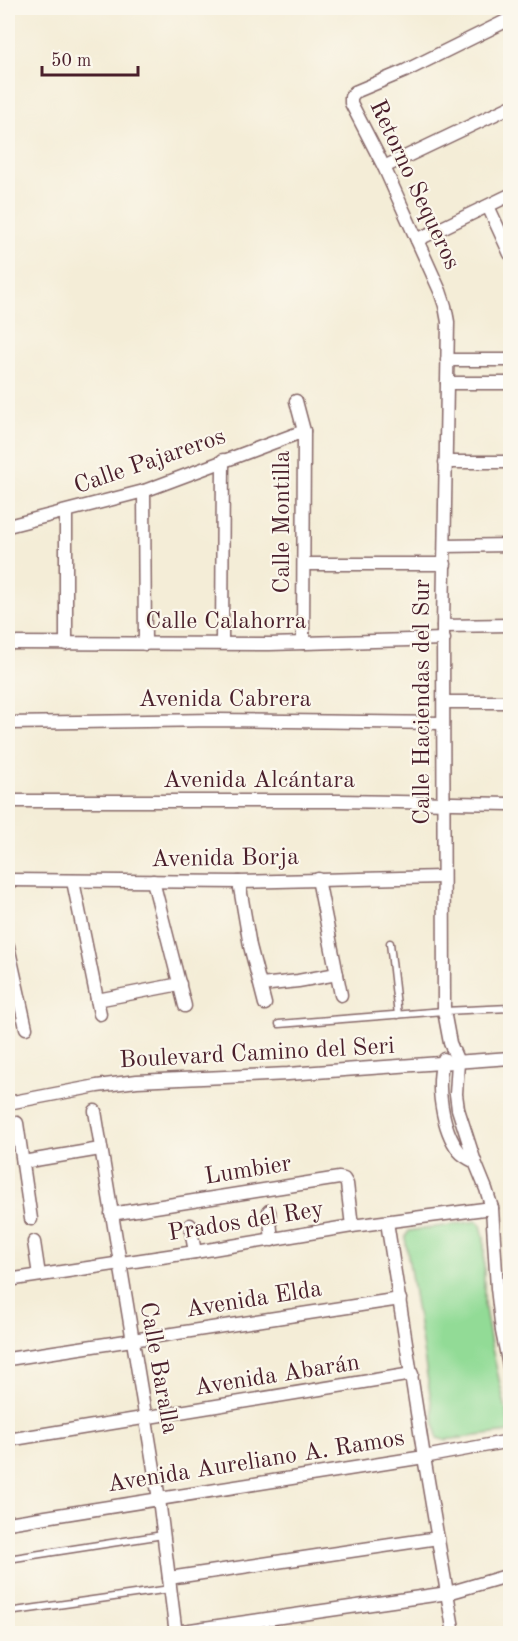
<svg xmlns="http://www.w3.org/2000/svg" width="518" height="1641" font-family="'Old Standard TT',serif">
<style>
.green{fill:#92db96;stroke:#6e7d60;stroke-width:1.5}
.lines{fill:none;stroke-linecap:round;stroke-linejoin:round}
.lane-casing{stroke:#866767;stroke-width:9}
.street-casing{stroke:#866767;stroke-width:15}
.lane{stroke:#fff;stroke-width:6}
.street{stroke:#fff;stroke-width:12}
.labels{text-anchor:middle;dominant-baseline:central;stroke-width:4.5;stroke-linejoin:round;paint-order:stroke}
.street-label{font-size:24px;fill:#4a1f2b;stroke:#fbf7ec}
</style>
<rect width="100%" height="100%" fill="#fbf7ec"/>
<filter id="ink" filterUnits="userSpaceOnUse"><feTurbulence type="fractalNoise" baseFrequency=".0167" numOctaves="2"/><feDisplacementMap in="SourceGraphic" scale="12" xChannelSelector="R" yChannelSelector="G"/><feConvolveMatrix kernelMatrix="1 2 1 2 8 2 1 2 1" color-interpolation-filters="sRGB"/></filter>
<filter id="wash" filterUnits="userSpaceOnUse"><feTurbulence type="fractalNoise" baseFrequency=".008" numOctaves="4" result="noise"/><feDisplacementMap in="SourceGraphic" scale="24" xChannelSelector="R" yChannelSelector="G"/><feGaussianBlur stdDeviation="1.35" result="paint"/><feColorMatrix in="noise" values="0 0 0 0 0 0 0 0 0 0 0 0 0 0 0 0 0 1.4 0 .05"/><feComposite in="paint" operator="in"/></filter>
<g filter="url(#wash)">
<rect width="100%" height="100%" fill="#f4edd7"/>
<path class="green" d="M477,1221l4,4 3,13v65l7,41 19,84 -1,4 -65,8 -7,-2 -32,-201 4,-6z"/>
</g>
<g filter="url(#ink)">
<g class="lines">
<g class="lane-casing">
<g id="lane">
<path d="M390,943l8,72"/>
<path d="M279,1024l165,-13 66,-3"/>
<path d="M8,1559l155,-24"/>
<path d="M8,1612l162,-23"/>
</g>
</g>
<g class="street-casing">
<g id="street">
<path d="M510,19l-105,52 -50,21 -4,5v6l33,64 56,124 5,15 3,16 -5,304 1,385 6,32 8,19 -2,32 2,15 17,53 11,27 6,19 5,80 5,43 8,40"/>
<path d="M384,167l126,-60"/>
<path d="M488,206l22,48"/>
<path d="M417,240l93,-45"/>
<path d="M447,360h63"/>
<path d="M447,383h63"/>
<path d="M296,401l8,30 -1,212"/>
<path d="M445,462h65"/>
<path d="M144,491l1,153"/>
<path d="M66,512v132"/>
<path d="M8,526l136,-35 160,-60"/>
<path d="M445,546l65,-1"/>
<path d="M304,564h141"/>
<path d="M443,626l67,-1"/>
<path d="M8,643l262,1 174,-5"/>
<path d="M222,643l1,-183"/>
<path d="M444,702h66"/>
<path d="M8,723l208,-3 227,3"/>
<path d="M8,801h332l170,3"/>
<path d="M318,879l23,116"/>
<path d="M8,880l231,2 203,-5"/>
<path d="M73,881l27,133"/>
<path d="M153,881l32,125"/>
<path d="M239,882l11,64 15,58"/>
<path d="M8,946l18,82"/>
<path d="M261,985l37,-4 39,-7"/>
<path d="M97,1000l83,-16"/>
<path d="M444,1059c-9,24 -2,71 15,92 4,5 10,8 16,11"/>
<path d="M8,1103l89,-17 40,-5 151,-7 222,-16"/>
<path d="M95,1111l64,388 17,135"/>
<path d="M17,1123l14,96"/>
<path d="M23,1162l77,-13"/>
<path d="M269,1211l3,29"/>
<path d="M111,1214l228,-36 5,1 3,5 5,42"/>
<path d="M387,1222l37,235 30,177"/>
<path d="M190,1225l5,27"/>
<path d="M34,1242l5,33"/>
<path d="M8,1280l187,-28 157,-26 140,-18"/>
<path d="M8,1359l392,-60"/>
<path d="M8,1440l404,-66"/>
<path d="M8,1523l416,-66 86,-16"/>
<path d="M169,1578l269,-40"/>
<path d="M176,1632l272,-39 62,-18"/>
</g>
</g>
<use href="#lane" class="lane"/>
<use href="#street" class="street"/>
</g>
</g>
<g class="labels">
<g class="street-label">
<text transform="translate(414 185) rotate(65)">Retorno Sequeros</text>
<text transform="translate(150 462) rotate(-19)">Calle Pajareros</text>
<text transform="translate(283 522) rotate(-90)">Calle Montilla</text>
<text x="226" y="622">Calle Calahorra</text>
<text x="225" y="700">Avenida Cabrera</text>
<text transform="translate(423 702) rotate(-90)">Calle Haciendas del Sur</text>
<text x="259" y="781">Avenida Alcántara</text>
<text transform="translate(225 859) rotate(-1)">Avenida Borja</text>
<text transform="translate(257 1054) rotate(-3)">Boulevard Camino del Seri</text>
<text transform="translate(248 1171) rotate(-9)">Lumbier</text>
<text transform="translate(246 1222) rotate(-9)">Prados del Rey</text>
<text transform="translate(254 1300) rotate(-9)">Avenida Elda</text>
<text transform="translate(158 1368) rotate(80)">Calle Baralla</text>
<text transform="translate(277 1376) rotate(-9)">Avenida Abarán</text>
<text transform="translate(256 1462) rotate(-9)">Avenida Aureliano A. Ramos</text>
</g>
</g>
<rect width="518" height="1641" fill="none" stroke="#fbf7ec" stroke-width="30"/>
<path d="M42 66v9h96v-9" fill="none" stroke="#4a1f2b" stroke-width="3"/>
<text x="51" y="66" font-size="18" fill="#4a1f2b" stroke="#fbf7ec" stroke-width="4.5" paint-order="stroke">50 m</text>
</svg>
